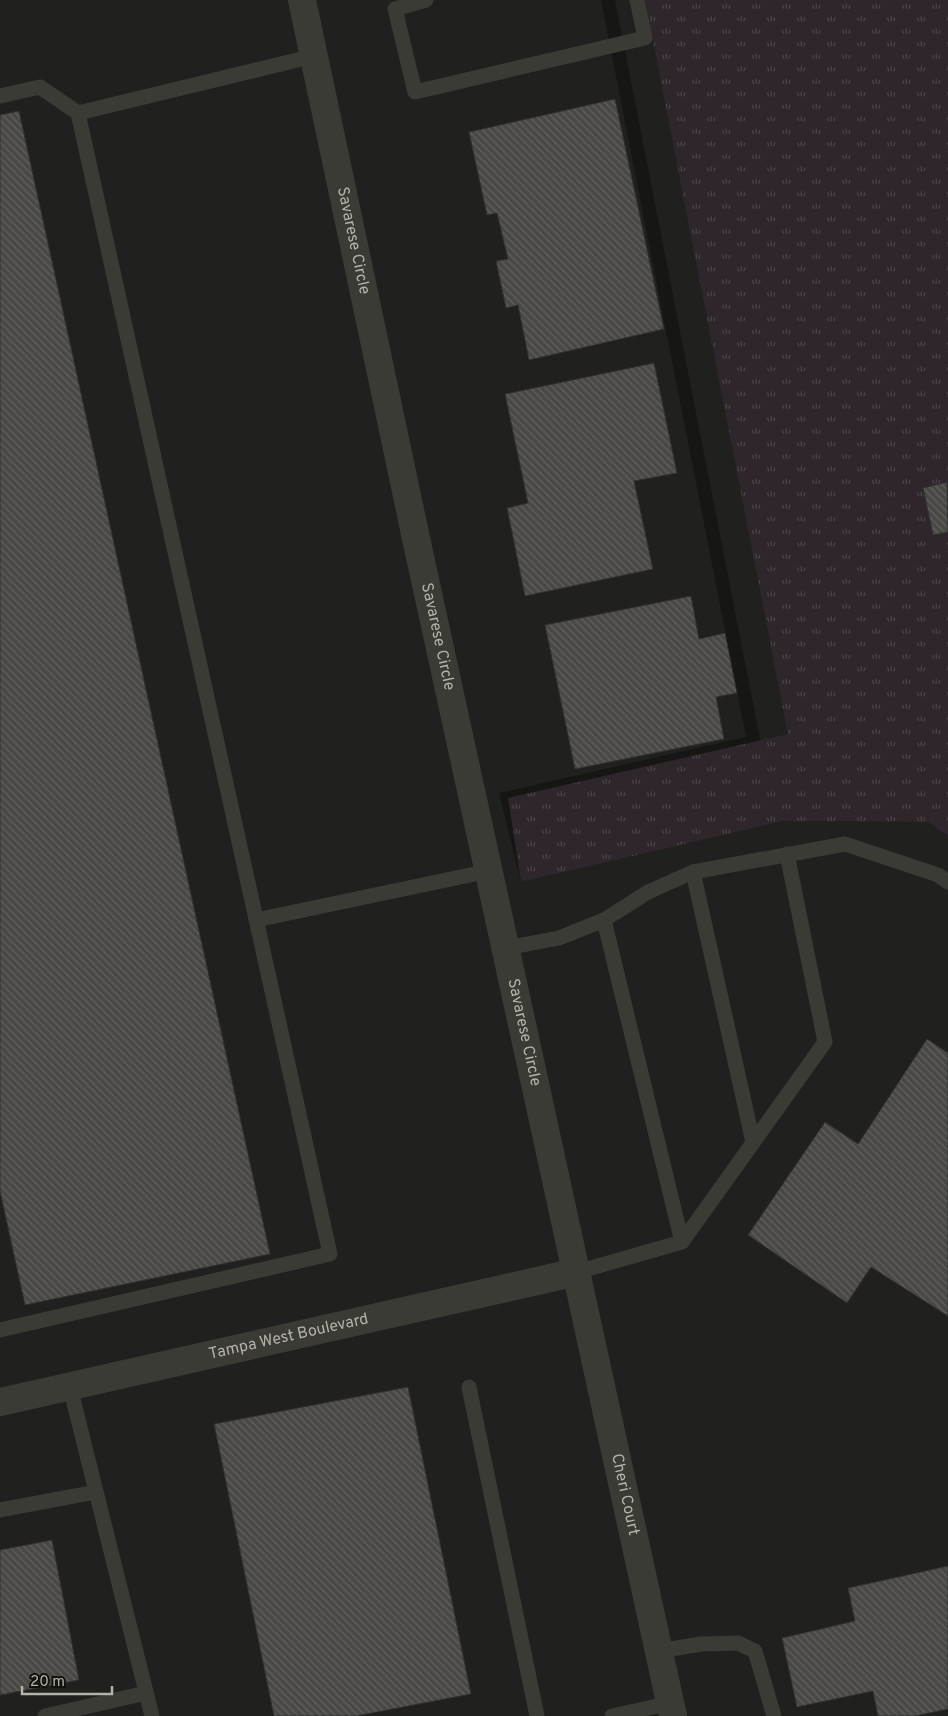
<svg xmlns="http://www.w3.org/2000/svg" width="948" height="1716" font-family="Overpass,sans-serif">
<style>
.built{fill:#20201e}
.park{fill:url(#park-tufts)}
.building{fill:url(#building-back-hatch);stroke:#31322f}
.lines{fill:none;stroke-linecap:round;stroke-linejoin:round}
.lane{stroke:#3b3b36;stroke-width:15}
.street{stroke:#3b3b36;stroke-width:28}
.labels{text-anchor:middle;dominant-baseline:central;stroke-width:4;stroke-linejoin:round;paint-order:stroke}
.street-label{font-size:16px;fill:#b5b3a8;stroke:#111110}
</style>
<defs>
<pattern id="park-tufts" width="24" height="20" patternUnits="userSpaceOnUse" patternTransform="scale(1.25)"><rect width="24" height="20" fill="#2e262b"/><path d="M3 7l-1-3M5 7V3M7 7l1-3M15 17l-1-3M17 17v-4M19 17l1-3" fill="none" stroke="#4a4347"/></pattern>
<pattern id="building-back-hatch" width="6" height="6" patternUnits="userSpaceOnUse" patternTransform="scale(1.25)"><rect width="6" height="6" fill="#494844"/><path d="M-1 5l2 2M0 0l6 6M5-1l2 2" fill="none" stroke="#61605c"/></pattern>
</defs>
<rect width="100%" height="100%" fill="#161615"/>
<g class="built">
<path d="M0,0h601l145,737 -247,56 22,89 263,-61 144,1 20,14v880h-948z"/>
<path d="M615,0h64l210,703 -133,44 4,-8z"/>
</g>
<path class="park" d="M645,0h303v836l-20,-14 -144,-1 -263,61 -13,-84 280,-64z"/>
<g class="building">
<path d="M615,99l49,230 -135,31 -11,-55 -12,3 -10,-47 12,-2 -11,-46 -10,2 -18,-83z"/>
<path d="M19,111l251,1143 -245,51 -25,-114v-1076z"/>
<path d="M654,363l23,110 -43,8 19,88 -128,27 -18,-88 21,-5 -23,-109z"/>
<path d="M947,482l1,50 -15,3 -10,-47z"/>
<path d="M691,596l8,43 26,-6 12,60 -21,4 8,42 -149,30 -30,-144z"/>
<path d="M927,1039l21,14v263l-77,-49 -24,36 -99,-68 77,-113 33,22z"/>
<path d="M408,1387l63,307 -115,22h-82l-60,-292z"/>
<path d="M52,1540l27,140 -79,15v-145z"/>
<path d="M948,1566v143l-33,7h-37l-5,-25 -76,16 -15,-69 73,-17 -7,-33z"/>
</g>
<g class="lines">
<g class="lane">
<path d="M426,0l-31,9 20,83 230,-54 -8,-38"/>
<path d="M0,96l40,-9 38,26"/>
<path d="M693,872l60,270"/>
<path d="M256,920l233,-49"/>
<path d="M506,948l53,-10 45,-18"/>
<path d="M682,1242l-78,-322 44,-28 45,-20 152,-28 93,31 10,7"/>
<path d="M577,1272l105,-30 143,-200 -38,-188"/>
<path d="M0,1330l330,-76 -252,-1141 236,-57"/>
<path d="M70,1387l82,329"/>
<path d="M469,1387l68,329"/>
<path d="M0,1510l96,-18"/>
<path d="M659,1651l42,-7 37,-1 17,8 19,65"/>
<path d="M45,1716l101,-23"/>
<path d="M612,1716l59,-13"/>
</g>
<g class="street">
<path id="s1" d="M302,0l115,543 256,1173"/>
<path id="s2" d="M0,1402l577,-130"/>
</g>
</g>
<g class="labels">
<g class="street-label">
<text stroke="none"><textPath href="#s1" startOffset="246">Savarese Circle</textPath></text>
<text stroke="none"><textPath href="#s1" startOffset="651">Savarese Circle</textPath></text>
<text stroke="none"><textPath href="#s1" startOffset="1056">Savarese Circle</textPath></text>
<text stroke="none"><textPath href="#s2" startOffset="296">Tampa West Boulevard</textPath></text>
<text stroke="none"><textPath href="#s1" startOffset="1529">Cheri Court</textPath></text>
</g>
</g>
<path d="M22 1686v8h90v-8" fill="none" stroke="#b5b3a8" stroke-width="2.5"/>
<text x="30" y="1686" font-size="15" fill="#b5b3a8" stroke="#111110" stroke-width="4" paint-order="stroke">20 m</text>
</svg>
